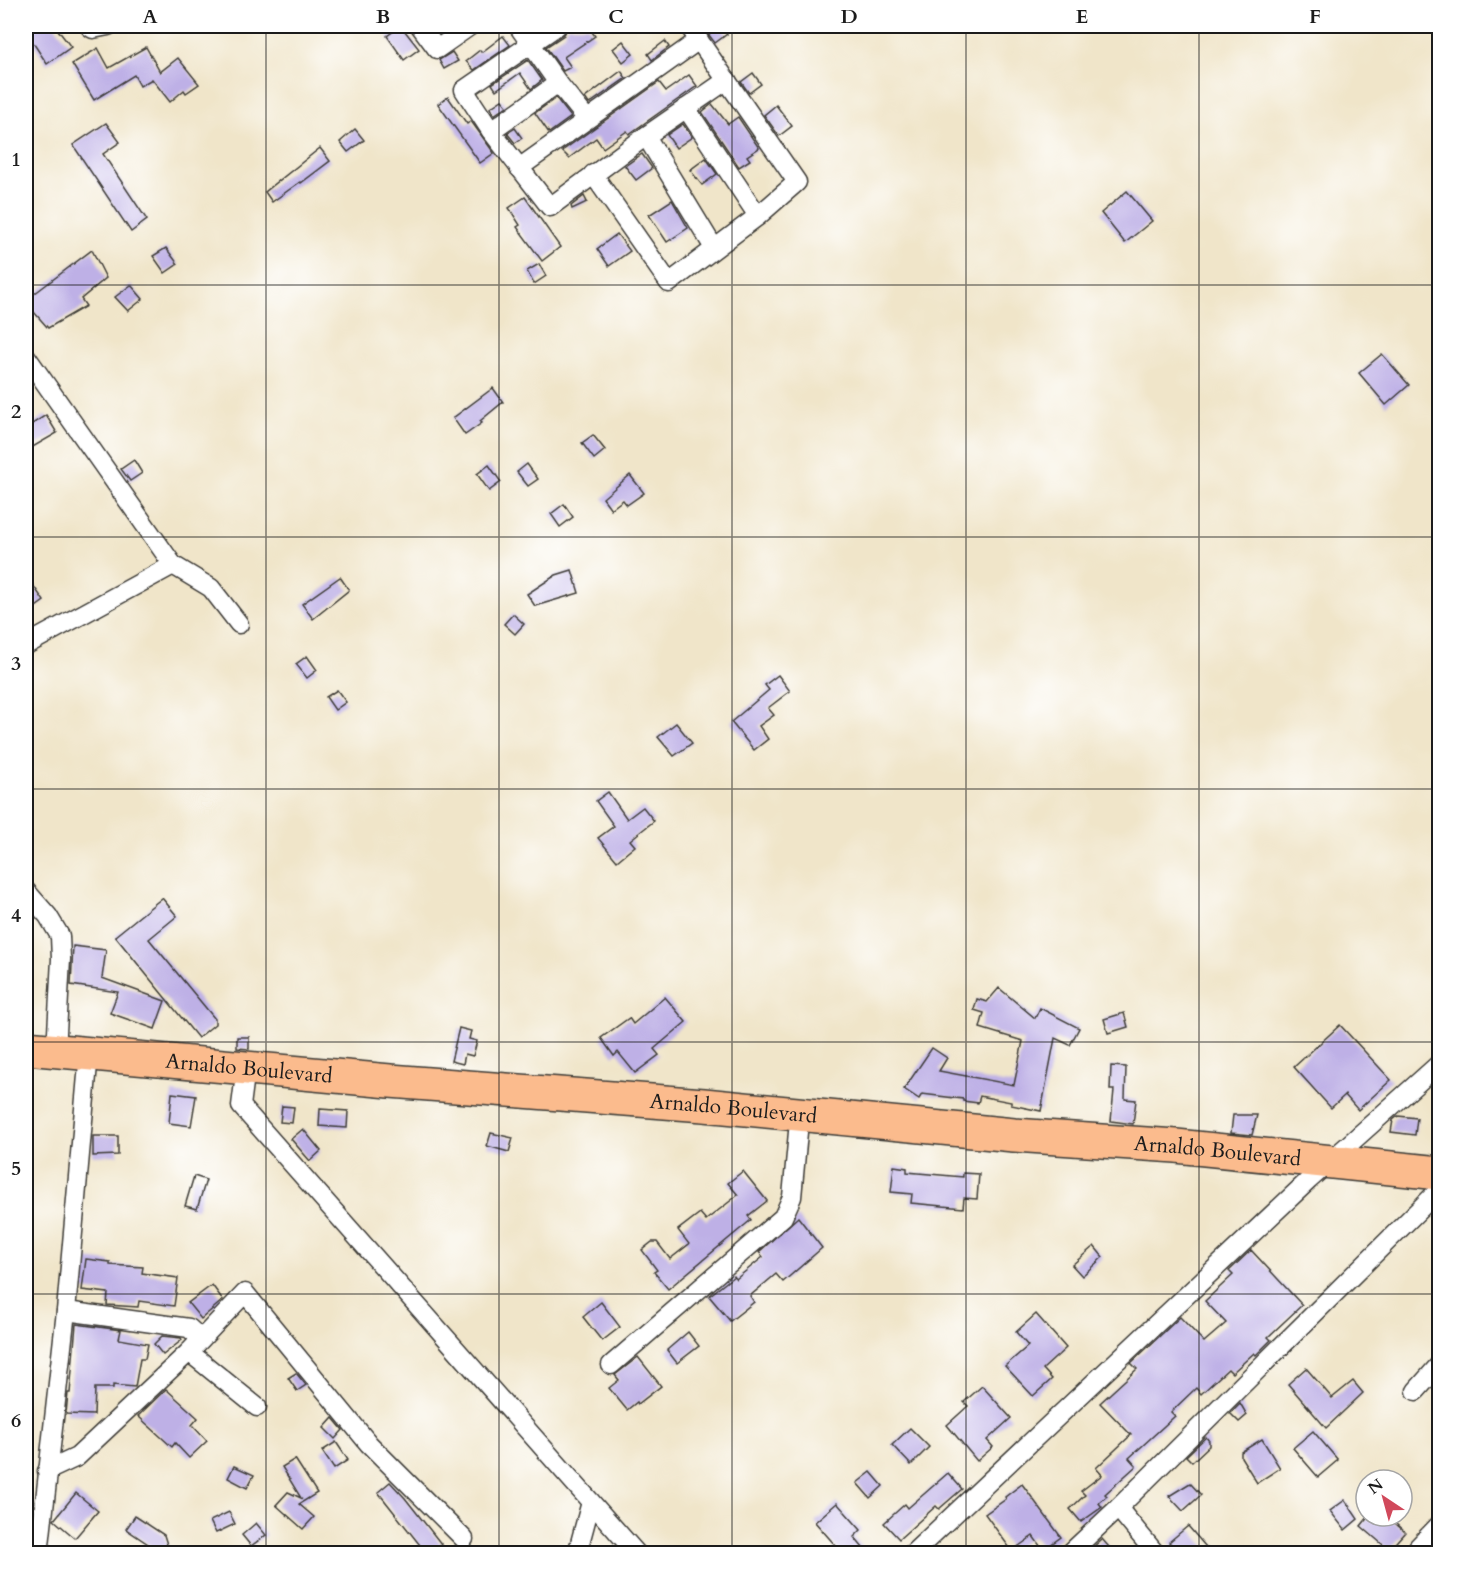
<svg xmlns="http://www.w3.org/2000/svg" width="1465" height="1579" font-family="Cardo,serif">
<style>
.building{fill:#beb0e6}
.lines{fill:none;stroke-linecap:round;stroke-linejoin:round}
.street-casing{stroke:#3c3a36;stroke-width:21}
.highway-casing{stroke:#3c3a36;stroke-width:36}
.street{stroke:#fff;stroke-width:18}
.highway{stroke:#fbbb8d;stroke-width:33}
.grid{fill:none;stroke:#1c1c1c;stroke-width:1.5;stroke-opacity:0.55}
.labels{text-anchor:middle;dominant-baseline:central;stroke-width:5;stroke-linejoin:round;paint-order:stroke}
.street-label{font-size:21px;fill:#1c1c1c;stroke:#fff}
.neatline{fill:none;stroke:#1c1c1c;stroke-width:2}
.grid-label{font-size:20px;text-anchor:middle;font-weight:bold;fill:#1c1c1c}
</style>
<rect width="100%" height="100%" fill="#fff"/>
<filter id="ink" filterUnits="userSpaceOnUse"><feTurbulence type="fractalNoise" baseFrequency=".0167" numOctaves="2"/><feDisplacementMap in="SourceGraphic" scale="12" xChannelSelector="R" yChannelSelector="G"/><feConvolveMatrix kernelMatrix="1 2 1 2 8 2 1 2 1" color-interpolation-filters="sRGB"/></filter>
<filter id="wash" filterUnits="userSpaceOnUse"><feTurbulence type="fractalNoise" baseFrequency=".008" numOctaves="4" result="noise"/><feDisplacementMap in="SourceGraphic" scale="24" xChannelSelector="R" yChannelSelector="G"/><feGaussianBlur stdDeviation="1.35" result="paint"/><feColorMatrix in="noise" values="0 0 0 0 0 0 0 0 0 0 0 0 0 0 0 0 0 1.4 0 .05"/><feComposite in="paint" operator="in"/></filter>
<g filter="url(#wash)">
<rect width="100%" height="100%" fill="#f0e5c9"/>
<g id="blocks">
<g class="building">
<path d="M26,26h29l16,21 -24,17 -21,-32z"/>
<path d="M401,26l18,23 -15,11 -17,-24z"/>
<path d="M568,26h20l7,10 -31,21 7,10 -8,4 -17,-24 18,-12z"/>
<path d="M702,26h19l6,8 -12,9z"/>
<path d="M503,36l7,9 -36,25 -8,-9 14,-11 2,2z"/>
<path d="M623,41l10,13 -10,8 -10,-13z"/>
<path d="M665,41l4,6 -17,13 -4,-6z"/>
<path d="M146,47l14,25 18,-14 21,26 -13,9 -2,-3 -14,12 -18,-23 -12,7 -6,-11 -40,25 -22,-36 26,-16 11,20z"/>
<path d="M452,52l6,9 -14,8 -5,-9z"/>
<path d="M528,60l14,20 -11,9 -11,-16 -24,17 -4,-6z"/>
<path d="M621,71l5,7 -37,26 -4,-6z"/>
<path d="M753,73l8,11 -12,9 -8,-11z"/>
<path d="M689,75l8,11 -68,48 -2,-3 -24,17 -7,-10 -27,20 -7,-7 97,-69 7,9z"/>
<path d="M448,97l19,27 4,-3 23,32 -14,10 -42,-59z"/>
<path d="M556,98l15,19 -22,16 -14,-20z"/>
<path d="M502,100l5,6 -13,9 -4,-7z"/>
<path d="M712,104l16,20 10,-7 21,31 -12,8 3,4 -11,7 -37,-55z"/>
<path d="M776,105l16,21 -13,10 -15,-21z"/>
<path d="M106,123l14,19 -17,12 44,66 -16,12 -58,-87z"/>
<path d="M683,124l9,13 -16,11 -9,-13z"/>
<path d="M515,128l7,10 -7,5 -8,-10z"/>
<path d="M355,129l9,11 -16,12 -8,-10z"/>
<path d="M320,148l10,13 -29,22 -1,-1 -28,20 -7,-10z"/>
<path d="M642,154l10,14 -16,12 -11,-14z"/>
<path d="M706,158l11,16 -15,11 -12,-15z"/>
<path d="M1127,191l25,30 -27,22 -24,-30z"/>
<path d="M584,196l3,6 -15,7 -1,-3z"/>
<path d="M525,197l35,50 -18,14 -25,-34 3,-2 -11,-17z"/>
<path d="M672,200l16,28 -21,14 -18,-27z"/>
<path d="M617,234l13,17 -21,15 -12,-17z"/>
<path d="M166,248l12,16 -13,9 -12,-17z"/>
<path d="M92,250l14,28 -25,21 5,7 -38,22 -22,-25v-3z"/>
<path d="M539,264l7,12 -12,8 -7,-13z"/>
<path d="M131,285l12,14 -15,12 -13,-14z"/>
<path d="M1382,354l27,31 -23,20 -27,-32z"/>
<path d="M493,388l10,14 -23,19 2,2 -17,12 -12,-17z"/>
<path d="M46,415l11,18 -26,15 -5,-10v-10z"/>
<path d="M593,435l12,15 -11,9 -12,-16z"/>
<path d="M134,460l8,13 -12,8 -9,-12z"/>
<path d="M527,464l11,15 -10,7 -11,-14z"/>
<path d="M489,465l12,17 -12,9 -12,-17z"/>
<path d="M630,475l14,18 -17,12 -4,-5 -12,9 -8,-11z"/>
<path d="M564,504l9,13 -13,10 -9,-13z"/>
<path d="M572,570l7,23 -44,13 -8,-12 29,-19z"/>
<path d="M26,575l18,26 -18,13z"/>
<path d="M340,577l9,13 -36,29 -11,-15z"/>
<path d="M513,614l11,10 -9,10 -11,-10z"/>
<path d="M307,656l10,14 -10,8 -11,-14z"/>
<path d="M778,675l12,16 -22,17 6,7 -15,11 9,13 -14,11 -23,-28 38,-32 -4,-5z"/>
<path d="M337,690l9,12 -11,8 -9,-13z"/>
<path d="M676,723l16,20 -18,13 -16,-19z"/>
<path d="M608,792l19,27 16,-12 11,14 -24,19 5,6 -18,15 -19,-23 16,-12 -18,-25z"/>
<path d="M162,898l15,18 -28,23 66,80v5l-17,14 -83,-102z"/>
<path d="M73,946l33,4 -4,28 63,23 -10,28 -45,-16 8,-21 -47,-7z"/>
<path d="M999,988l36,30 5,-10 39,20 -9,17 -15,-7 -14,73 -30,-6v-3l-31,-6 -2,7 -15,-2v-2l-41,-5 -3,5 -15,-10 28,-41 15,10 -8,13 75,14 9,-44 -43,-13 4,-15 -10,-3 3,-11 10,3z"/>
<path d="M665,997l21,25 -32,27 5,6 -24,18 -17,-21 -4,4 -13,-18 28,-20 4,6z"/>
<path d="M1124,1013l4,14 -20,6 -4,-14z"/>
<path d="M1340,1025l51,55 -33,30 -13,-15 -14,13 -37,-41z"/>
<path d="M459,1028l12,3 -2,8 8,2 -4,15 -8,-2 -2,10 -12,-3z"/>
<path d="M237,1037h12v12l-12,-1z"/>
<path d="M1111,1066l15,1 -1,32 11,1 -3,24 -22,-3 3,-31h-4z"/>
<path d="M172,1093l24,3 -5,30 -22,-3z"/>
<path d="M282,1106l12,1 -2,16 -12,-1z"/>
<path d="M320,1109l28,2 -1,17 -28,-2z"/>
<path d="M1233,1115h24l-5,20 -21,-2z"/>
<path d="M1398,1116l19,2 -2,17 -24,-3 2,-12z"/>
<path d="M303,1129l18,22 -11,10 -19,-22z"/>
<path d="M491,1133l22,5 -4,14 -22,-6z"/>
<path d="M93,1136h25v19l-25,1z"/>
<path d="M894,1166l13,2v4l56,5v-4l16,1 -2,25 -13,-1 -1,10 -52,-5 1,-9 -21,-2z"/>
<path d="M743,1171l24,30 -19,15 3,4 -83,69 -14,-17 3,-2 -15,-20 10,-8h5l13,17 19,-15 -11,-14 22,-17 6,7 32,-25 -10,-12z"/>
<path d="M194,1176l12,4 -9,29 -12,-3z"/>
<path d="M798,1217l24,31 -39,34 -7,-8 -26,22 4,6 -24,19 -21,-25 25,-20 2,3 27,-22 -4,-5z"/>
<path d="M1094,1246l9,11 -21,19 -10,-11z"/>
<path d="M1251,1250l51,55 -34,32 3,3 -15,15 -2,-2 -22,20 -4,-4 -27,25 -5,-6 -25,24 4,4 -46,42 7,8 -31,28 2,2 -8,7 3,4 -21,15 -11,-13 15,-14 -4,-4 21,-16 -6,-7 35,-33 -31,-32 37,-34 -6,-6 49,-46 24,25 22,-19 -21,-22 28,-26 -4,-4z"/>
<path d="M86,1259l24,3v3l33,2 -1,6 36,5 -4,28 -35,-5 -1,6 -31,-2 1,-12 -26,-3z"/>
<path d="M212,1285l11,15 -22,19 -13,-16z"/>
<path d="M601,1302l19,25 -18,14 -19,-24z"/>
<path d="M1036,1314l30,34 -23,21 9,10 -19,17 -28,-30 23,-20 -12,-14z"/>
<path d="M76,1324l45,6 -2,9 29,5 -3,15h-5l-5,28 -22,-2v3h-18l-1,27 -28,-1 2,-21h2z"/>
<path d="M688,1332l11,14 -22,17 -10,-13z"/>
<path d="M162,1336l19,2 1,2 -19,15 -9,-11z"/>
<path d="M638,1357l23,29 -23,18 -1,-2 -10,8 -18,-22 10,-8 -4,-5z"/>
<path d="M1306,1368l26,30 21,-17 10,12 -37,35 -38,-44z"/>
<path d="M296,1373l10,12 -9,6 -9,-13z"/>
<path d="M982,1386l29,32 -24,22 6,7 -16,14 -30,-36 21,-19 -4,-4z"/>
<path d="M166,1389l32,29 -6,7 15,16 -18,17 -14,-15 -3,4 -34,-31z"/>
<path d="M1240,1403l7,12 -8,7 -9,-9z"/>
<path d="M333,1418l10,12 -8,9 -11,-11z"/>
<path d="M910,1428l19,19 -18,18 -19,-20z"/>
<path d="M1313,1431l25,29 -20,17 -25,-29z"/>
<path d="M1206,1437l3,4v5l-17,16 -6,-6z"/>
<path d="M1262,1439l18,29 -23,15 -16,-26v-5z"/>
<path d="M336,1442l12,18 -14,9 -12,-18z"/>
<path d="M295,1459l22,34 -18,11 15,13 -11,12 -27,-24 12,-13 13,6 -19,-31z"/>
<path d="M234,1466l20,9 -7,13 -19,-10z"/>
<path d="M871,1472l12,14 -13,12 -13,-15z"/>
<path d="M948,1473l14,16 -23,20 -3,-3 -37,33 -15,-16 21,-19 3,4z"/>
<path d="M390,1482l15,16 44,56h-22l-49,-62z"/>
<path d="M1190,1483l11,12 -18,16 -14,-15z"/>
<path d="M1022,1484l39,53 -18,13 -10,-14 -21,15 -27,-37 21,-15 -1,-2z"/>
<path d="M76,1493l22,18 -23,27 -21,-18z"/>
<path d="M1345,1500l13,19 -13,11 -15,-19z"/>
<path d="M837,1503l24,27 -7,7 14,17h-25l-28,-32z"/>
<path d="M229,1512l6,12 -19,9 -6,-12z"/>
<path d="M135,1516l29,19 6,19h-7l-37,-25z"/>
<path d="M1369,1516h18l18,16 -16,18 -28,-24z"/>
<path d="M256,1523l10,12 -15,11 -9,-11z"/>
<path d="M1188,1526l24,28h-33l-10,-12z"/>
<path d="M1102,1539l13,15h-29z"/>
</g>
</g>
</g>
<g filter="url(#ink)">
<use href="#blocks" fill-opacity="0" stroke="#3c3a36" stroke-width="1.5"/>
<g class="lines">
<g class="street-casing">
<g id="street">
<path d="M89,26l4,3 15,-3"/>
<path d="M420,26l17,23 33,-23"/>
<path d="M518,26l40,57 29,36"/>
<path d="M557,26l-93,64 27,41 59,76 96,-71 81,-56"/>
<path d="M686,108l72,108"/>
<path d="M491,131l67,-48"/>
<path d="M646,136l68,112"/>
<path d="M519,168l180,-128"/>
<path d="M593,174l76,109 89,-67 39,-34 -108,-156"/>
<path d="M26,356l147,209 -147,80"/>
<path d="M173,565l38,23 28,36"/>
<path d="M26,891l22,25 12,20 1,23 -5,92"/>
<path d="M246,1067l-5,39 350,396 -14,52"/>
<path d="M66,1311l123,17 12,11"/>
<path d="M189,1352l68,55"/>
<path d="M611,1365l172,-148 9,-20 6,-65"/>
<path d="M1416,1391l24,-27"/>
<path d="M47,1471l30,-14 112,-105 56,-59 124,151 95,95"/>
<path d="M591,1502l46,52"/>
<path d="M1118,1508l38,46"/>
<path d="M39,1554l27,-243 23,-258"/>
<path d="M912,1554l397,-374 131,-117"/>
<path d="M1069,1554l49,-46 321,-318"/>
<path d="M1417,1554l1,-7 22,-23"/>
</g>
</g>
<g class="highway-casing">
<g id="highway">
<path id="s1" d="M26,1048l364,33 314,24 310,30 162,11 264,27"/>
</g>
</g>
<use href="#street" class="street"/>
<use href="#highway" class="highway"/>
</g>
</g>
<path class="grid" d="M266,26v1528M499,26v1528M732,26v1528M966,26v1528M1199,26v1528M26,285h1414M26,537h1414M26,789h1414M26,1042h1414M26,1294h1414"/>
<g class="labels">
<g class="street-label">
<text stroke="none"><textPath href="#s1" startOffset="224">Arnaldo Boulevard</textPath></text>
<text stroke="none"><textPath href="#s1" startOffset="710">Arnaldo Boulevard</textPath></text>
<text stroke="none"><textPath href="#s1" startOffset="1196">Arnaldo Boulevard</textPath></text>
</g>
</g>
<rect width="1465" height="1579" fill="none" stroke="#fff" stroke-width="66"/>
<g transform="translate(1384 1498) rotate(324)"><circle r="28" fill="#ffffff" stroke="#a4a4a4" stroke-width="1.5"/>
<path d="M0-4.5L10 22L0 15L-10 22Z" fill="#d1495b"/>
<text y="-9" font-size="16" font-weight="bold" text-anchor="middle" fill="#1c1c1c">N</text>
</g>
<rect x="33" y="33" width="1399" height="1513" class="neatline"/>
<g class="grid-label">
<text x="150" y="23">A</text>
<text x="383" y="23">B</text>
<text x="616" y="23">C</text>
<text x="849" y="23">D</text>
<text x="1082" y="23">E</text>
<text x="1315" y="23">F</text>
<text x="16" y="166">1</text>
<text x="16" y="418">2</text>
<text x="16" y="670">3</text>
<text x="16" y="922">4</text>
<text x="16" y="1175">5</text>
<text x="16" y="1427">6</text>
</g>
</svg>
